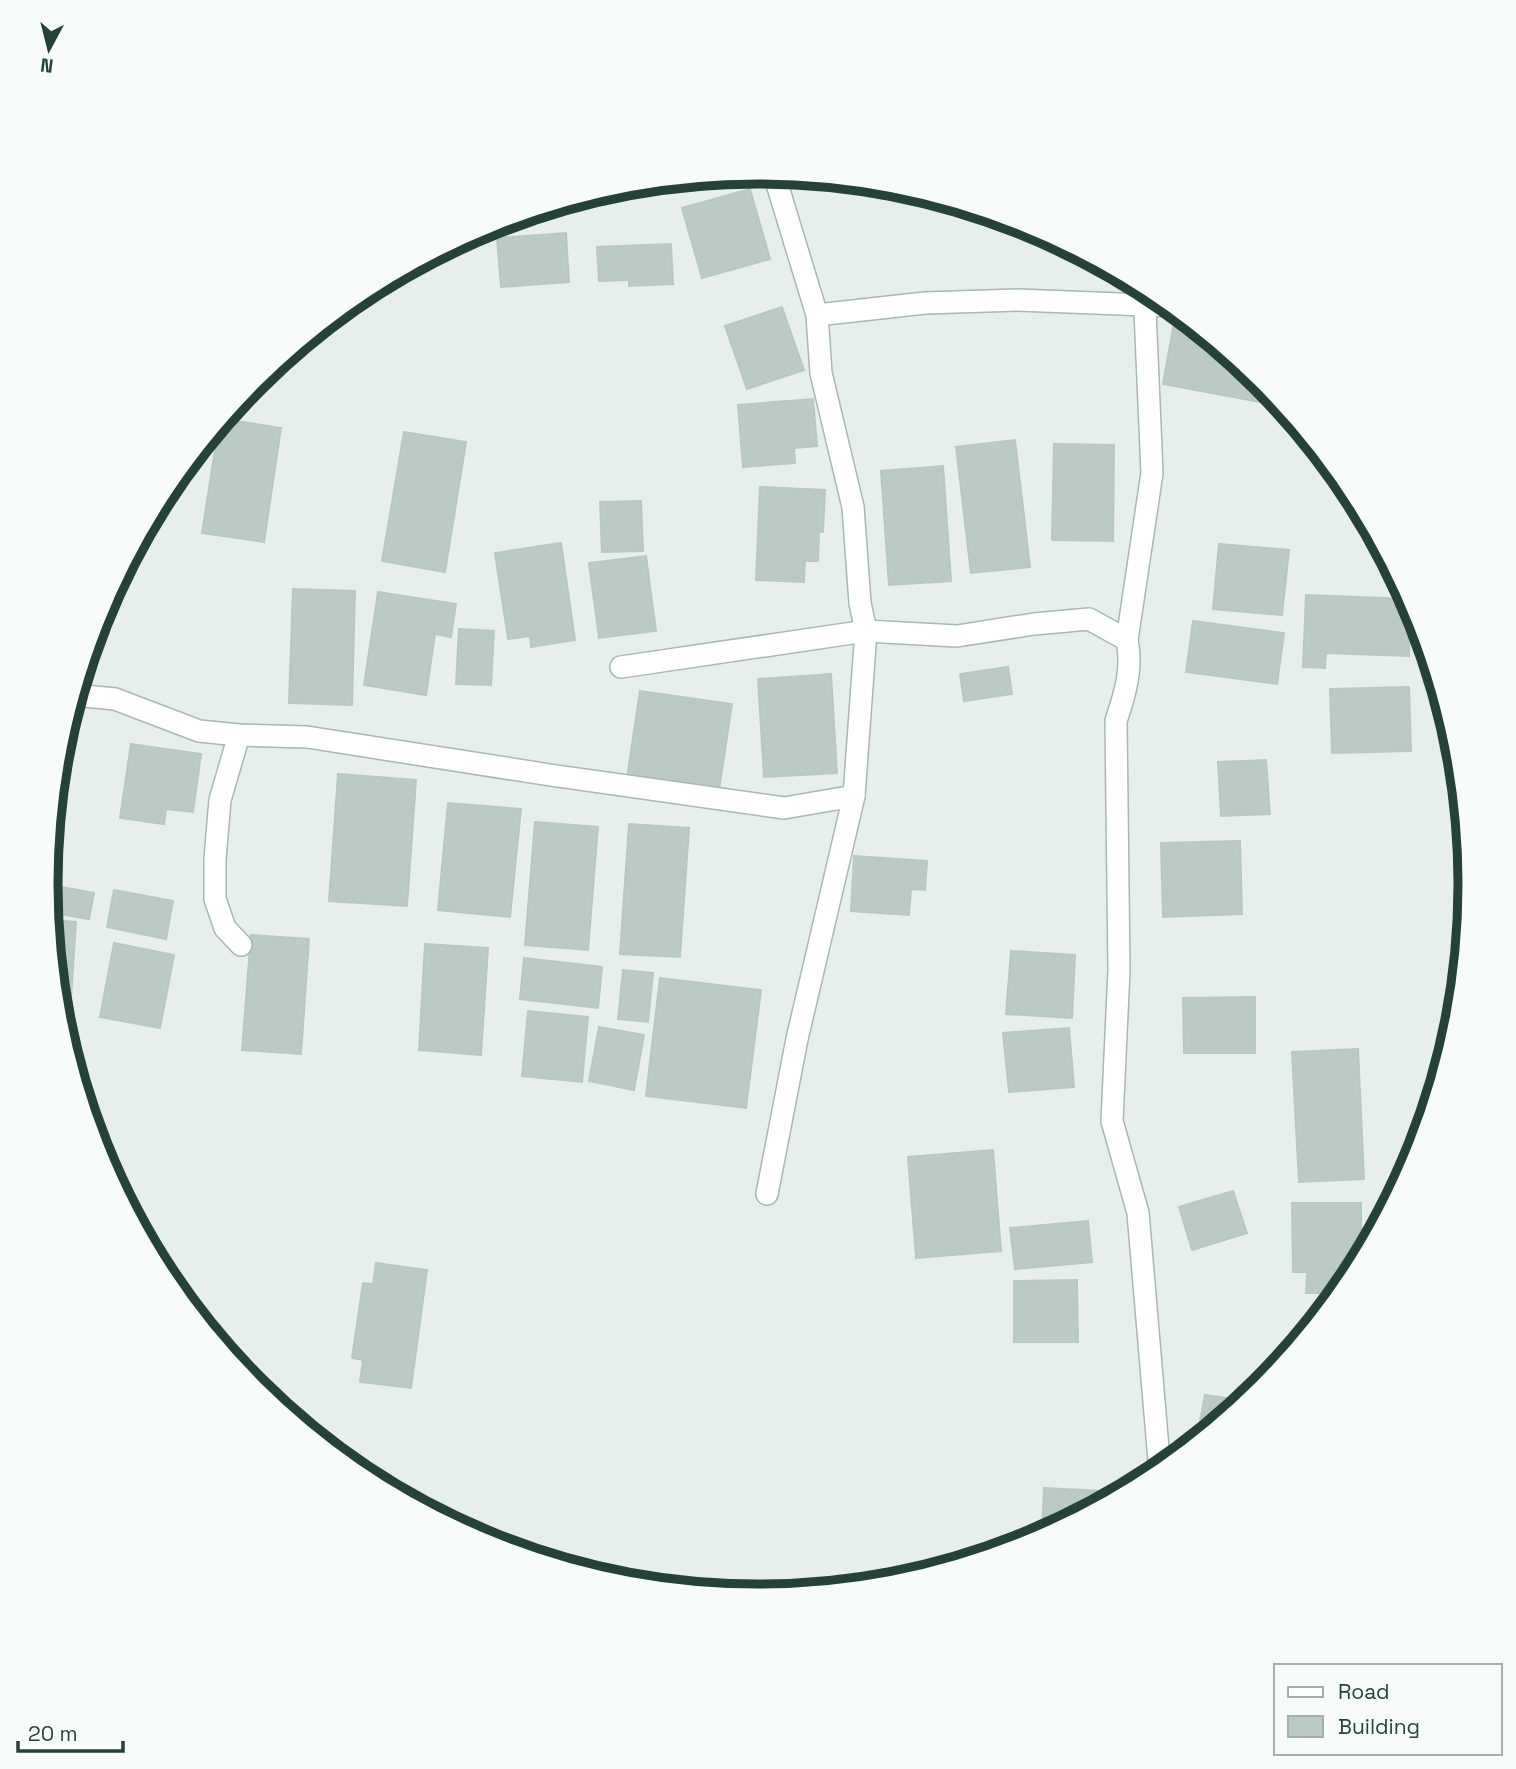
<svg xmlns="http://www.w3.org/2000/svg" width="1516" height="1769" font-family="'Space Grotesk',sans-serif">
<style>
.building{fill:#bbcac4;stroke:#b8c9c2;stroke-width:2}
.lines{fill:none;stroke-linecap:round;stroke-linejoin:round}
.minor-casing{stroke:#a8b8b2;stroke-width:24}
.minor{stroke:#fff;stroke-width:21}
.rim{fill:none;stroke:#24423a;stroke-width:9}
</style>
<rect width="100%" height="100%" fill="#e6efeb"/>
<g class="building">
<path d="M750,189l20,70 -68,19 -20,-70z"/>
<path d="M566,233l3,49 -68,5 -4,-49z"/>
<path d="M671,244l2,40 -44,2v-6l-30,1 -2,-34z"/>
<path d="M782,307l22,63 -57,19 -22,-63z"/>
<path d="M1174,323l22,4 66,54 20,25 -119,-22z"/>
<path d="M813,399l4,47 -23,2 1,15 -52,4 -5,-62z"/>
<path d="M223,419l58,9 -17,114 -62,-9 17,-109z"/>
<path d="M404,432l62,10 -21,130 -63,-11z"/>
<path d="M1015,440l15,127 -59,6 -15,-126z"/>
<path d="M1054,444l60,1 -1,96 -61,-1z"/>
<path d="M943,466l8,115 -62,4 -8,-114z"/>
<path d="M760,487l65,3 -2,42h-4l-1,29h-13l-1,21 -48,-2z"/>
<path d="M641,501l2,50 -41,1 -2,-50z"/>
<path d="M561,543l14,97 -44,7 -1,-11 -22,3 -13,-86z"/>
<path d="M1219,544l70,6 -7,65 -69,-6z"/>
<path d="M646,556l10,75 -57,7 -10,-75z"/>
<path d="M293,589l62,2 -3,114 -63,-2z"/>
<path d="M378,592l78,12 -5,33 -16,-3 -9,61 -62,-10z"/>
<path d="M1306,595l104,4 -1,57 -83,-3 -1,15 -22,-1z"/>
<path d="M1193,621l91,12 -7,51 -91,-12z"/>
<path d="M459,629l35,2 -3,54 -35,-1z"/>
<path d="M1008,667l4,27 -48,7 -4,-27z"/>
<path d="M831,674l6,99 -73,4 -6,-98z"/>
<path d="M1409,687l2,64 -79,2 -2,-64z"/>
<path d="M640,691l92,13 -13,86 -92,-12z"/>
<path d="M131,744l70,10 -8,58 -27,-3 -2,15 -44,-6z"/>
<path d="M1266,760l4,54 -49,2 -3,-54z"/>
<path d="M338,774l78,6 -9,126 -78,-5z"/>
<path d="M448,803l73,6 -11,108 -72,-7z"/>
<path d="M535,822l63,5 -10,123 -63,-5z"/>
<path d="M629,824l60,4 -9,129 -60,-3z"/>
<path d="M1240,841l2,73 -79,3 -2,-74z"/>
<path d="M854,856l73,5 -2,29 -14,-1 -2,26 -58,-4z"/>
<path d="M46,884l48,9 -5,26 -41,-7z"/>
<path d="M114,890l59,11 -7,38 -59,-12z"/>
<path d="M49,920l27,2 -6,91h-12z"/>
<path d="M251,935l58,4 -8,115 -59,-4z"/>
<path d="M114,943l60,12 -14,73 -60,-11z"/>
<path d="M425,944l63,4 -7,107 -62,-5z"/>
<path d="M1011,951l64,4 -3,63 -66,-4z"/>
<path d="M524,958l78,9 -4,41 -78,-9z"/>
<path d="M623,970l30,3 -5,49 -30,-3z"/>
<path d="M660,978l101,12 -15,118 -100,-12z"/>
<path d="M1255,997v56h-71l-1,-55z"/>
<path d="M528,1011l60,6 -6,65 -60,-6z"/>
<path d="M599,1027l45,8 -10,55 -45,-9z"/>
<path d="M1069,1028l5,59 -65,5 -6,-59z"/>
<path d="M1358,1049l6,130 -65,3 -7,-130z"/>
<path d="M993,1150l8,101 -85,7 -8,-101z"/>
<path d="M1233,1191l14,42 -55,17 -13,-43z"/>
<path d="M1292,1203h69v57l-11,21 -10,12h-34l1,-21h-14z"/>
<path d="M1088,1221l4,41 -77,7 -5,-41z"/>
<path d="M376,1263l51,7 -16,118 -51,-6 3,-22 -11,-2 11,-75 10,1z"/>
<path d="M1077,1280l1,62h-64v-61z"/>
<path d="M1205,1395l41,6 -34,28 -13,-2z"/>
<path d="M1044,1488l78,4v2l-80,43z"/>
</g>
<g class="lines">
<g class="minor-casing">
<g id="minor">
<path d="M1144,287l8,186 -25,167c6,28 -2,54 -11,81l3,249 -7,151 26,92 22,259"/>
<path d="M817,315l108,-12 93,-3 153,6"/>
<path d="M621,667l245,-36 91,5 77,-12 55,-5 38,21"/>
<path d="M74,695l41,4 84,32 40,4 68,2 243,38 234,33 70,-12 12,-165 -6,-28 -7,-96 -32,-134 -4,-58 -43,-141"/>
<path d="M239,735l-19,65 -5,59v40l10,29 16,17"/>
<path d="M767,1194l30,-155 57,-243"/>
</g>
</g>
<use href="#minor" class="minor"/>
</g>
<path d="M0 0H1516V1769H0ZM58 884a700 700 0 1 1 1400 0a700 700 0 1 1-1400 0Z" fill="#f7fbf9" fill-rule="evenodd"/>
<path class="rim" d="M58 884a700 700 0 1 1 1400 0a700 700 0 1 1-1400 0Z"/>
<rect x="1274" y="1664" width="228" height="91" fill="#f7fbf9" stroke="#a3b1ad" stroke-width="2"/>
<rect x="1288" y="1687" width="35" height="10" fill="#ffffff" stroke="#a3b1ad" stroke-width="2"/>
<text x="1338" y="1699" font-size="21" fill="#24423a">Road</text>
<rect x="1288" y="1716" width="35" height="21" fill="#bbcac4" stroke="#a3b1ad" stroke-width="2"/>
<text x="1338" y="1734" font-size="21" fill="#24423a">Building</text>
<g transform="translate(49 49) rotate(187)" stroke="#f7fbf9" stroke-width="5" paint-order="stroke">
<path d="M0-5L12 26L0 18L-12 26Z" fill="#24423a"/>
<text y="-10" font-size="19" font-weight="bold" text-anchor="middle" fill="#24423a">N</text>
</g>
<path d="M18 1741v10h105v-10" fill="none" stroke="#24423a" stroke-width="3.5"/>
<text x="28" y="1741" font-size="21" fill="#24423a" stroke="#f7fbf9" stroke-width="5" paint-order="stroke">20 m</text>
</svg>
